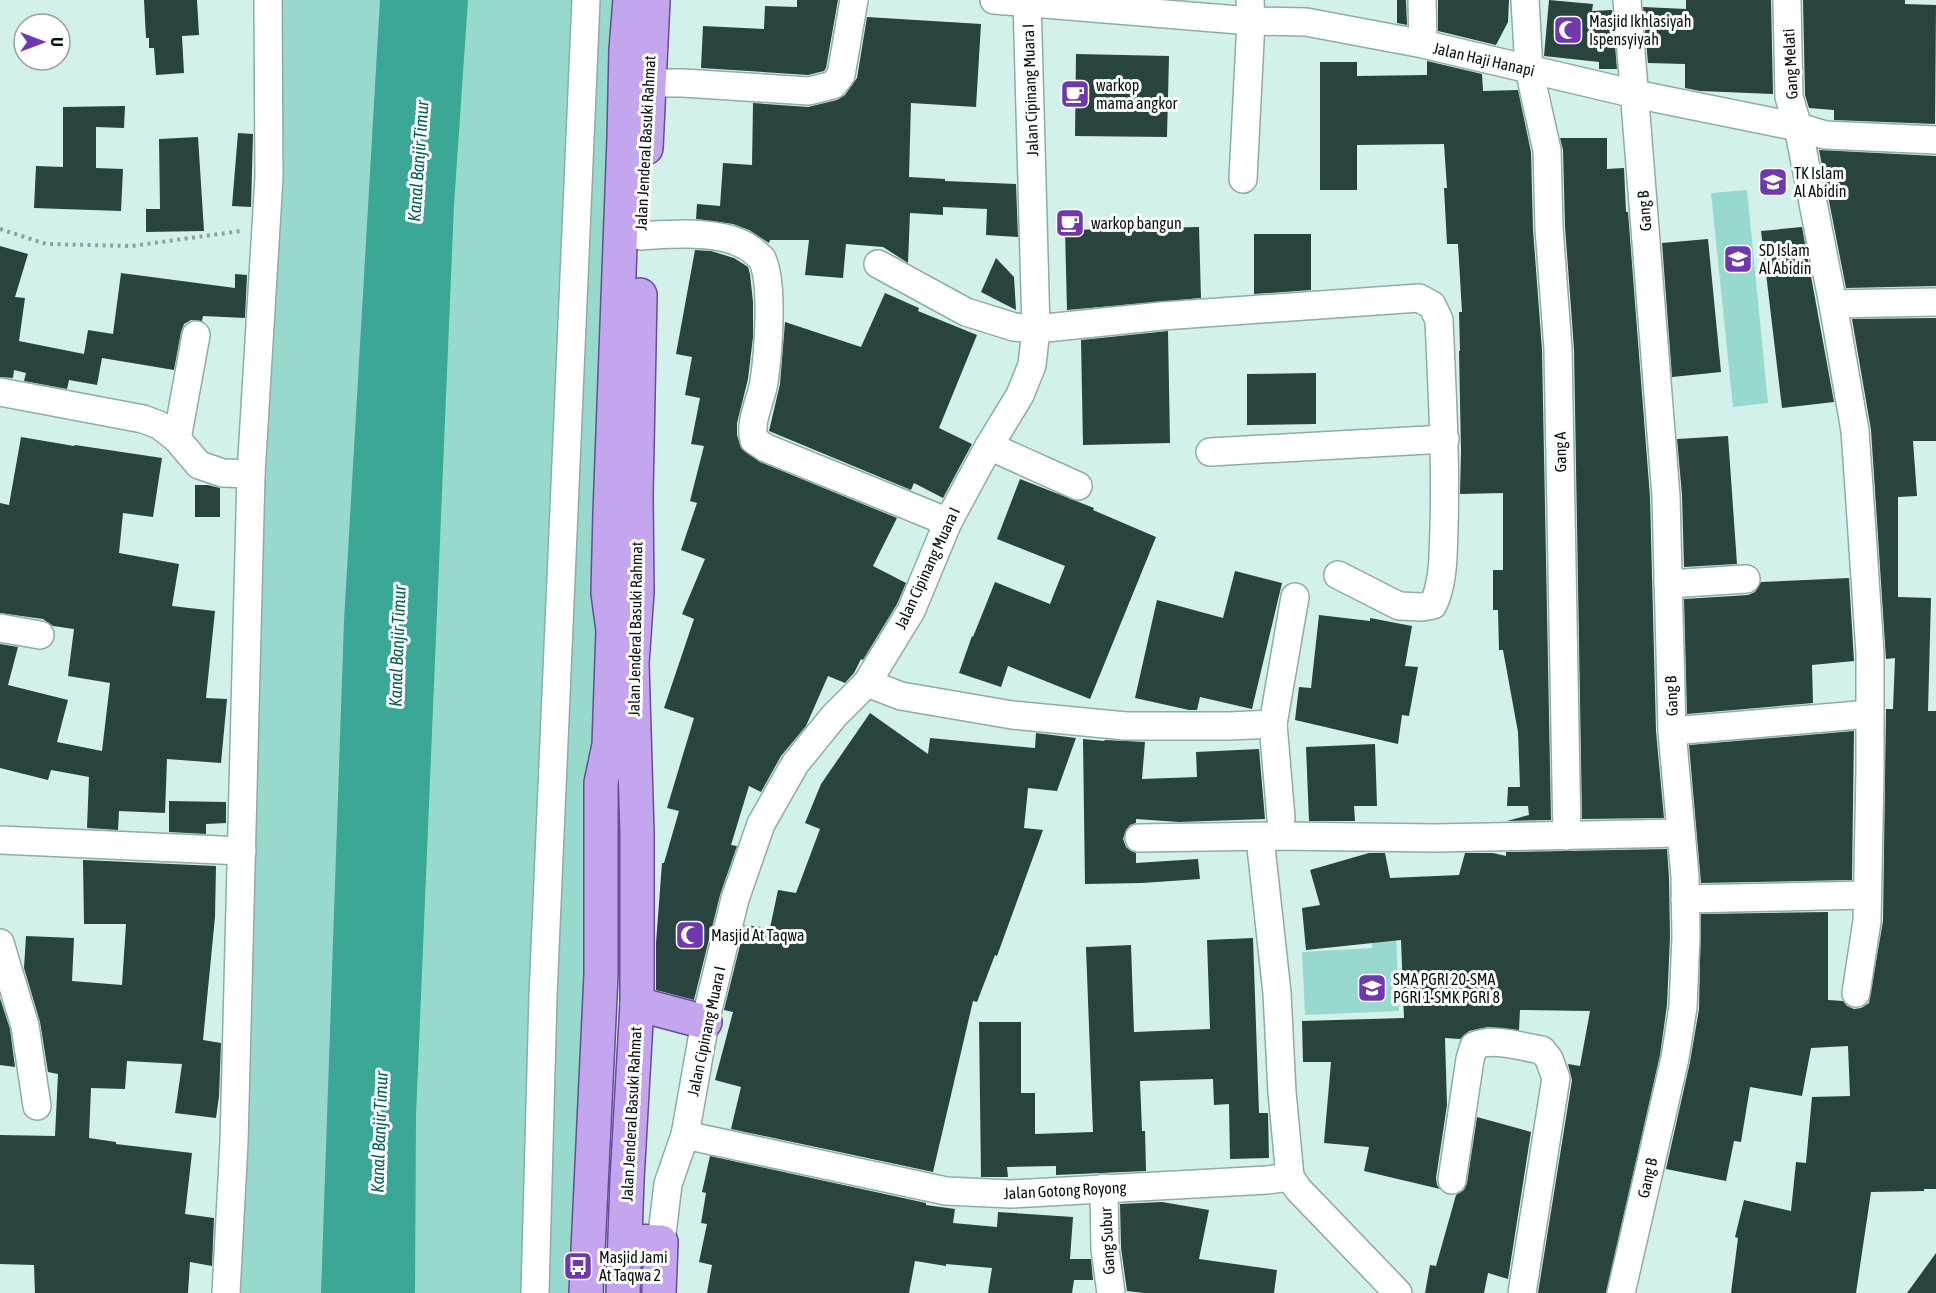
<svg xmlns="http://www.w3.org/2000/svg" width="1936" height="1293" font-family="'Asap Condensed',sans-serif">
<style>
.green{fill:#97d9cc}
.water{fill:#3ba796}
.building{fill:#29433e}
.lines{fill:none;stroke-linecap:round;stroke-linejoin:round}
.minor-casing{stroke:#8eaca5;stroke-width:30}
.major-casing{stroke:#684b99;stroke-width:36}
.path{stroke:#8aa29c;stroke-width:4;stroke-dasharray:3 4.5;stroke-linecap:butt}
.minor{stroke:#fff;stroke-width:27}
.major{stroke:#c4a6ef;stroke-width:33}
.labels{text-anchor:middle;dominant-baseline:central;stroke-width:6;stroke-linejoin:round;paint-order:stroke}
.poi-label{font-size:16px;fill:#06110f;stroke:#fff;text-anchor:start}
.street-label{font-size:16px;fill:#06110f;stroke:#fff}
.water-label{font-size:18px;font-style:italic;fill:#046155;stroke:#fff}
</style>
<rect width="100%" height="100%" fill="#d2f1ea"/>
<g class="green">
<path d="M268,0h362l-48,1293h-355z"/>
<path d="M1747,190l21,213 -35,4 -22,-214z"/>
<path d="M1396,930l3,81 -94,4 -3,-63 70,-4v-17z"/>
</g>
<path class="water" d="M380,0h88l-14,205 -38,911 -1,177h-94l23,-672z"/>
<g class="building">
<path d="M144,0h53l2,35 -17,1 2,37 -28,2 -2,-27h-5v-10h-3z"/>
<path d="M797,0h41l-12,68 -2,3 -16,4 -107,-7 2,-42 61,3 1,-23 32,1z"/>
<path d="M1397,0h9l1,25 -10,-2z"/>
<path d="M1438,0h71l-1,22 -12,23 -58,-14z"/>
<path d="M1549,0l44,4 -1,7 20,-1 5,59h-18v-7l-55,-6z"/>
<path d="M1686,0h85l2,94 -73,-3 -15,-3v-24l-37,-1 -5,-56 43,2z"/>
<path d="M1803,0h102v4l31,1 -1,119 -101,-4v-10l-25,-2 -4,-13z"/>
<path d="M867,17l114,7 -5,83 -65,-4 -2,74 36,2v2l71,3 2,53 -32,-2 1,-26 -44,-2v8l-33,-2 -2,50 -25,-16 -37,-3 -3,34 -38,-3 4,-35h-39l-1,3 -20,-13 -16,-6 -37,-5 1,-15 23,2 3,-43 29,2 1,-62 55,4 29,-7 8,-5 12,-17z"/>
<path d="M1076,54l93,2 -2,81 -92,-1z"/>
<path d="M1427,61l55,13 1,17 35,-1 13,62 2,77 9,121 9,470 -44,1 22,-6 -1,-9h-21l1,-19h12l-2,-55 -15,-82h-4l-1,-40h-5v-40h10v-77l-43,1 1,-43 -2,-100h1l-1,-39h3l-4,-68h-11l-3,-56h3l-3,-44 -87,1v45h-37v-128h37v14l70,-1z"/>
<path d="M125,106l-1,22 -28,-1v41l27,1 -2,42 -87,-3 2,-42 27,1v-60z"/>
<path d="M238,133l15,1 -2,73 -19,-1z"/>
<path d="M198,137l6,94 -58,1v-23h14l-1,-70z"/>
<path d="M1560,138h47v31l17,-1 2,44h2l22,285 6,234 8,87 -82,1 -8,-470 -9,-122 -2,-77z"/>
<path d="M1819,150l117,6v130l-90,2z"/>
<path d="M1199,227l2,71 -134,12 -2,-80z"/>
<path d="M1802,227l32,175 -52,6 -21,-177z"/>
<path d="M1254,234h57v56l-57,4z"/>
<path d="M1708,239l13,133 -49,5 -10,-134z"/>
<path d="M0,246l28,8 -13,43 10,1 -6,43 65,13 4,-24 25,4 8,-61 114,15v-14l12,1 -2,43 -42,-2 -1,5 -11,-1 -7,4 -3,8 -7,38 -72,-12 -5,27 -28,-5 -2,9 -43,-8 2,-8 -12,-3 -1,8 -13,-1z"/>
<path d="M695,250l16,1 23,7 14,9 2,7 3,28v35l-5,42 -11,44v12l4,13 19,14 137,56 -24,48 33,17 -9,21 -34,56 -2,-1 -7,14 -9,10 -17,-7 -22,50 -25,30 -20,36 -12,-6 -18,59 6,1 -17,49 -26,105 -38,-10v-47l6,-80h2l15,-52 -12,-3 27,-90 -30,-10 30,-89 -12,-5 23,-55 -24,-9 16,-47 -7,-2 14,-55 -13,-2 9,-46 -15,-3 7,-38 -16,-3z"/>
<path d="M996,258l18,19 2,33 -35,-18z"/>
<path d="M885,293l34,15 -1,3 59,24 -38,93 33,16 -29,54 -29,-15 -3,7 -142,-59 11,-47 5,-62 76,25z"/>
<path d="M1936,318v123h-23l4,55 -19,1v100l33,1 -3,113h8v478h-12v2l-53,1 -15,101h-125l7,-55 -3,-1 9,-37 47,11 5,-49 10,1 6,-66 38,-1 -2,-50 -37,2 -9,48 -52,-9 -9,55 -7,-1 -8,40 -60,-12 24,-107 9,-53 2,-95 127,-2v88l15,1 4,5 7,3 7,-1 8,-5 14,-82 3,-212h7l2,-51 -9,1 -15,-229 -19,-111z"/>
<path d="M1168,331l2,112 -87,2 -2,-105z"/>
<path d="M1316,373v51l-69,1v-51z"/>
<path d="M1728,436l9,128 -53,3 -2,-72 -5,-56z"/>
<path d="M21,437l53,9 1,-1 87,13 -9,59 -30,-4 -4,40 60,11 -7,42 43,5 -9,87 21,1 -6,64 -54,-4 -2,54 -46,-2 -1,19 -31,-2 2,-51 -38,-7 -3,10 -48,-12v-124l18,3 -10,38 60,15 -11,42 45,9 8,-68 -42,-7 6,-47 -21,-3 -10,-7 -43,-6v-110l9,2z"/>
<path d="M1020,479l74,29 -1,2 63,27 -66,162 -82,-33 -7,21 -42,-14 13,-37 1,1 22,-55 55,22 15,-38 -68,-27z"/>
<path d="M195,485h13l12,3v29h-25z"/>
<path d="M1235,571l47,12 -30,126 -52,-12 -3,13h-8l-54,-12 22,-98 66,18z"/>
<path d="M1849,578l5,83 -42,4 1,38 -126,11 -3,-115 64,-4 7,-3 6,-10z"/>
<path d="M1319,615l51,6v-3l42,8 -7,40 13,1 -9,49 -7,-1 -4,29 -103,-24 4,-33 12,1z"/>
<path d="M870,713l58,41 2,-16 105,10 1,-15 40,5 -19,53 -29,-3 -4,40 19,2 -46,126 -2,-1 -18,47 -4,-1 -40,171 -202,-43 10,-42 -26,-7 18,-68 -9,-2 21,-85 25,3 8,-38 18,3 24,-64 -15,-6 16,-39z"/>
<path d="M1854,731l-2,149 -151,3 -12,-138z"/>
<path d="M1083,739l21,2 1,-1 40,2 -3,37 55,-2 -1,-25 63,-3 6,70 -86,3 -43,-3v4l-6,2 -4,5 -3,9 3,8 5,4 5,2v10l62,-4 2,20 -58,4 -57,1z"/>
<path d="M1375,744l2,62h-23l1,15h-46l-3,-74z"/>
<path d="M169,801l57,1v21l-20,1v10l-37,-2z"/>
<path d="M1667,849l2,28 1,60 -3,68 -7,50 -54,238h-68l34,-213 -4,-16 12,2 10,-55 -70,-1 -1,20 -31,-3 -19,4 -9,8 -15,-1 2,67 -11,73 1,7 3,4 -76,-18 5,-24 -45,-4 7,-81h-28l-1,-41 102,-3 -3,-78 -95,10 -4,-42 18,-3 -10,-35 59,-17h16l5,25 69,-3 6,-22h28l13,3v-4z"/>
<path d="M83,860l133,6 -1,51 -12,123 18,3 -2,53 -3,22 -41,-5 7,-49 -55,-3 -2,28 -34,-1 -2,50 27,4v2l76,9 -7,61 29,4 -2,48 -22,-4 -2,31h-153l-1,-28 -34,-1v-129l55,1 3,-62 -10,-2 -8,-50 -16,-54 2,-32 48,2 -2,43 50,4 4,-61h-42z"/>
<path d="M1253,938l6,175h9l1,45 -39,1 -1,-55 -15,1 -1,-26 -73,2 2,50h3l1,40 -90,4v-9l-49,1 1,10h-27l-2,-155h42v71h14v41l58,-2 -7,-185 45,-2 3,87 76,-3 -3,-89z"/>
<path d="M0,998l10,31 5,38 -15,-2z"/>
<path d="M1477,1117l54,15 -23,147 -20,-6 -4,20h-59l5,-28 6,1 20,-71 8,-5 3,-7z"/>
<path d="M710,1156l216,47v2l29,4 -2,14 44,4 1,-15 75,5 -3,42h21l2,21h-19l-2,13h-84l4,-25 -46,-4v2l-31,-5 -6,32h-202l5,-28 -13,-3 8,-38 -6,-1 5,-30 -4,-1z"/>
<path d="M1162,1202l47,8 -10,49 78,11 -3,23h-130l-17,-2 -6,-43 -1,-44z"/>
<path d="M1936,1253v40h-29z"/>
</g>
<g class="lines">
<g class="minor-casing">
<g id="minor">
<path d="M994,0l257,21 55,1 117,22 212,50 163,33 27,8 111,5"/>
<path d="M1422,0l1,44"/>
<path d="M1525,0l4,69 18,81 2,78 9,121 9,487"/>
<path d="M1787,0l2,97 9,30 35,177 22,127 4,57 11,165v118l-3,150 -11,72"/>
<path d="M649,83h34l126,8 24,-6 8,-10 13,-75"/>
<path d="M1243,179l8,-158 -1,-21"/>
<path d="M641,236c32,-2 84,-7 111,14 3,3 8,6 10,9 12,24 6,96 2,123 -3,19 -15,39 -10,58l12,8 182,74"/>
<path d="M878,264l88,48 48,15 22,2 126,-13 257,-18 13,7 7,15c3,69 7,138 5,208 -1,25 0,54 -11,77l-11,2 -23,-1 -61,-31"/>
<path d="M1833,304l103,-2"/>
<path d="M0,392l143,27 16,6 18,14 22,26 24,8 28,1"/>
<path d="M177,439l19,-104"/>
<path d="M989,446l89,40"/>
<path d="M1210,452l235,-13"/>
<path d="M1668,584l78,-5"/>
<path d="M0,628l40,7"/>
<path d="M867,683l34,13 111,19 114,11h104l43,-2 22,-127"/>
<path d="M1273,724l8,94"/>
<path d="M1672,731l198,-17"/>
<path d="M1139,838l141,-2 155,2 246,-5"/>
<path d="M1260,838l17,155 5,99 8,85"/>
<path d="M0,840l242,11"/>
<path d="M1685,899l182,-4"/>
<path d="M0,943l25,83 12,80"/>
<path d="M685,1135l261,56 65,3 256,-14 23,-3 8,12 100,104"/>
<path d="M1452,1180l18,-121 4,-13c20,-9 47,1 68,4l7,9 7,19 -34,215"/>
<path d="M1104,1188l1,61 6,44"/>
<path d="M661,1242l7,-58 17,-49 20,-113 30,-123 26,-75 34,-60 39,-48 33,-33 44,-72 37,-89 41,-76 31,-51 12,-30 4,-36 -9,-329"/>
<path d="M226,1293l8,-151 17,-668 18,-297 -1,-177"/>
<path d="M535,1293l8,-297 43,-996"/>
<path d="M1621,1293l54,-235 8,-51 3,-70 -1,-61 -13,-145 -6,-235 -39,-496"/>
</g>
</g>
<g class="major-casing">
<g id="major">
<path d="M646,148l7,-148"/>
<path d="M637,1004l68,18"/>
<path d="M626,1241l35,1 -2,51"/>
<path d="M586,1293l15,-318v-192l8,-38 4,-115 -5,-37 2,-80 14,-374 2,-89 4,-50"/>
<path d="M623,1293l4,-113 10,-176v-171l-5,-170 5,-71 -1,-97 4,-200"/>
</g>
</g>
<path class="path" d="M0,229l46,15 86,2 109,-15"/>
<use href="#minor" class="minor"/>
<use href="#major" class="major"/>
</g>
<defs>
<g id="mosque-square" transform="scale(1.5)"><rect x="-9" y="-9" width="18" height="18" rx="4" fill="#6f38af" stroke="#fff"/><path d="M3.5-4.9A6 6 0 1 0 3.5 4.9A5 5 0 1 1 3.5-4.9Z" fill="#fff"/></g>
<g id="cafe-square" transform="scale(1.5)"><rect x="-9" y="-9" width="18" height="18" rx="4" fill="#6f38af" stroke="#fff"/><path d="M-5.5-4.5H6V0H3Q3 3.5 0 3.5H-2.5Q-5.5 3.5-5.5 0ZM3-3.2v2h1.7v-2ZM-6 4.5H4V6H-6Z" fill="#fff"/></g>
<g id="school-square" transform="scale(1.5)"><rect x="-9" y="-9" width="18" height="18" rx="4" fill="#6f38af" stroke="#fff"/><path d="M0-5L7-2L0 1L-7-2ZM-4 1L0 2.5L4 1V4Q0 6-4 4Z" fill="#fff"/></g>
<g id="bus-square" transform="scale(1.5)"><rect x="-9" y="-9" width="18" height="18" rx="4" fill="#6f38af" stroke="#fff"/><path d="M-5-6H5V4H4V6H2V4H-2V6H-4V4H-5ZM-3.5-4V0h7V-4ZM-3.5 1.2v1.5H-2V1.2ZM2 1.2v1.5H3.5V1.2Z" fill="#fff"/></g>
</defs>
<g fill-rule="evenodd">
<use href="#mosque-square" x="1568" y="30"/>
<use href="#cafe-square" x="1075" y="94"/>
<use href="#school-square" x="1773" y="182"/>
<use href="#cafe-square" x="1070" y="223"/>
<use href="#school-square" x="1738" y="259"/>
<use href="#mosque-square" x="690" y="935"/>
<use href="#school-square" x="1372" y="988"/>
<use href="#bus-square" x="578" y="1266"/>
</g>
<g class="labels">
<g class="poi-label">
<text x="1589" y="21">Masjid Ikhlasiyah<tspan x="1589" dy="18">Ispensyiyah</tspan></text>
<text x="1096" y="85">warkop<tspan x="1096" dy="18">mama angkor</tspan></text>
<text x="1794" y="173">TK Islam<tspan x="1794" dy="18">Al Abidin</tspan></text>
<text x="1091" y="223">warkop bangun</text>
<text x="1759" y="250">SD Islam<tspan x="1759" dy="18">Al Abidin</tspan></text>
<text x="711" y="935">Masjid At Taqwa</text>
<text x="1393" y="979">SMA PGRI 20-SMA<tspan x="1393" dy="18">PGRI 1-SMK PGRI 8</tspan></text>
<text x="599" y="1257">Masjid Jami<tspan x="599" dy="18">At Taqwa 2</tspan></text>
</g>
<g class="street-label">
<text transform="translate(1484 59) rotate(13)">Jalan Haji Hanapi</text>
<text transform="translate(1790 64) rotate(-93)">Gang Melati</text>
<text transform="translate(1030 90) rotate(-92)">Jalan Cipinang Muara I</text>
<text transform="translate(645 143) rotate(-87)">Jalan Jenderal Basuki Rahmat</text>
<text transform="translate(1644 211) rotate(-94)">Gang B</text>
<text transform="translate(1560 452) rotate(-91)">Gang A</text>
<text transform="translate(927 568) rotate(-65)">Jalan Cipinang Muara I</text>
<text transform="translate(635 629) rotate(-89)">Jalan Jenderal Basuki Rahmat</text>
<text transform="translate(1671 696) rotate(-92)">Gang B</text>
<text transform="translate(706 1031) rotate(-78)">Jalan Cipinang Muara I</text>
<text transform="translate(631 1114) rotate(-87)">Jalan Jenderal Basuki Rahmat</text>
<text transform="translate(1647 1178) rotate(-77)">Gang B</text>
<text transform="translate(1065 1190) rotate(-3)">Jalan Gotong Royong</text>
<text transform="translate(1107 1241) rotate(-93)">Gang Subur</text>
</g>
<g class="water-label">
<text transform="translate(418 161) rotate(-86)">Kanal Banjir Timur</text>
<text transform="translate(397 646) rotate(-88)">Kanal Banjir Timur</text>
<text transform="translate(379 1132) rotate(-88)">Kanal Banjir Timur</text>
</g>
</g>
<g transform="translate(42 42) rotate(90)"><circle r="28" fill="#ffffff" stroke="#9ba09f" stroke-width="1.5"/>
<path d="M0-4.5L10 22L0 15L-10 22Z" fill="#6f38af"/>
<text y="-9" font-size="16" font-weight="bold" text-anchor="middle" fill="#06110f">U</text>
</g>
</svg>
